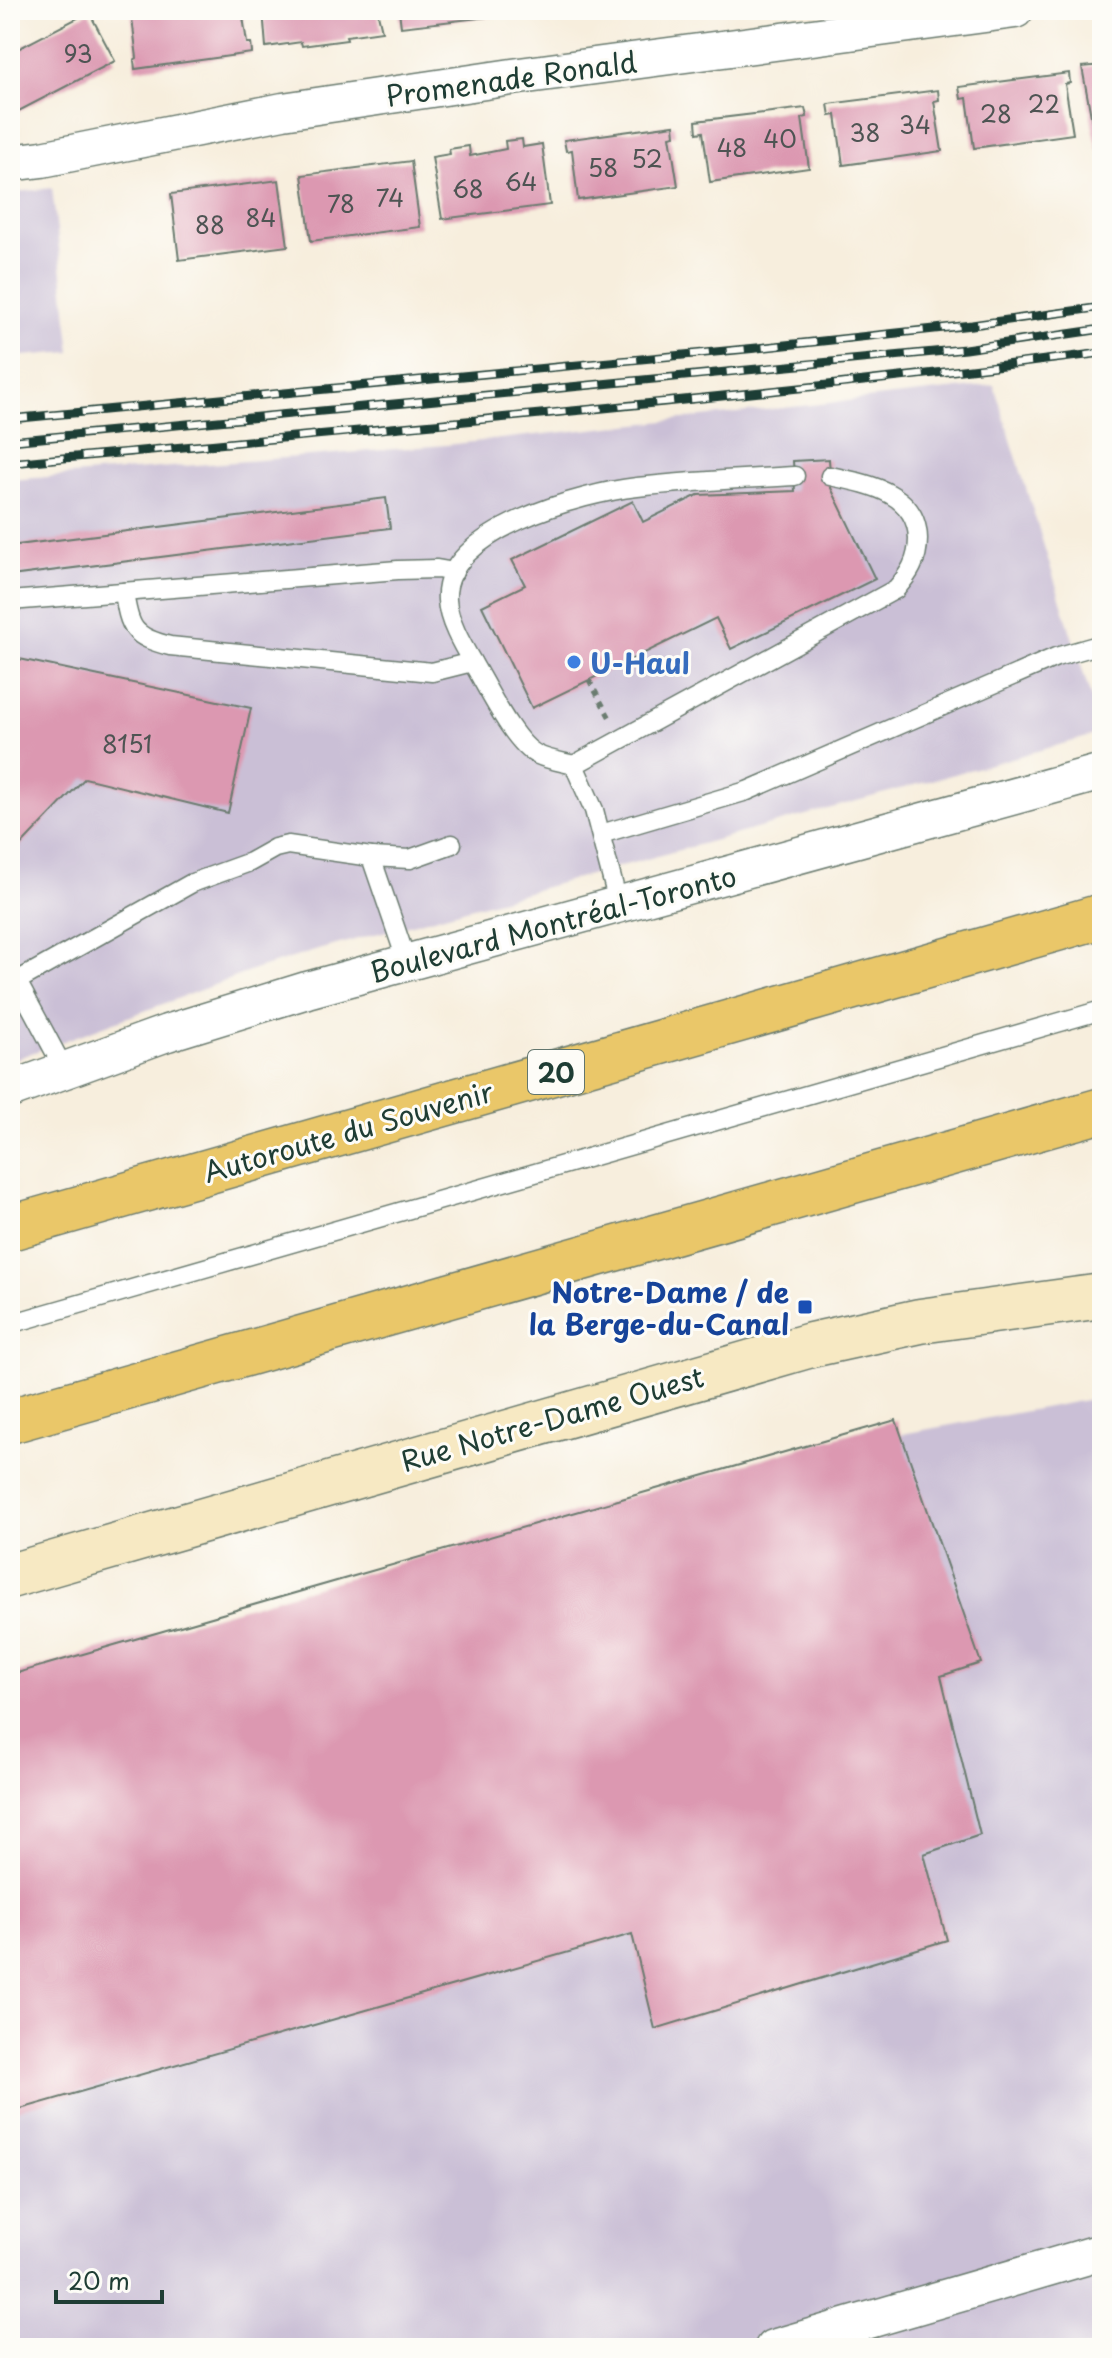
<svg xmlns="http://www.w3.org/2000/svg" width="1112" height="2358" font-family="'Playpen Sans',sans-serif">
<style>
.industrial{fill:#cabfd6}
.building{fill:#dc98b1}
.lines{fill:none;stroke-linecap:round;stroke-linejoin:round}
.lane-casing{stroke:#6b7b6f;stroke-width:21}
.street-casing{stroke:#6b7b6f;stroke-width:39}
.secondary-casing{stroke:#6b7b6f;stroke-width:47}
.highway-casing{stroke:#6b7b6f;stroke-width:47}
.path{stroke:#6b7b6f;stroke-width:5;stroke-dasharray:6 6;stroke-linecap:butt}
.lane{stroke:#fff;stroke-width:18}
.street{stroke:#fff;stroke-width:36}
.secondary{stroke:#f7e9c3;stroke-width:44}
.highway{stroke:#eac769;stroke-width:44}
.rail-casing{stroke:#1f3d34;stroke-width:9}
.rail{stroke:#fdfcf7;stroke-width:6;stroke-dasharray:18;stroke-linecap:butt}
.shop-dot{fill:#3f7fe0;stroke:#fdfcf7;stroke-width:3}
.transit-dot{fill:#1a4fb4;stroke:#fdfcf7;stroke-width:3}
.labels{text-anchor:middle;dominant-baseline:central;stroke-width:6;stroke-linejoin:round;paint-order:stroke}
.number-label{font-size:24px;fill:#4e5453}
.shield{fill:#fdfcf7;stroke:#62766e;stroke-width:2}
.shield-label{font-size:26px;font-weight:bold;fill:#1f3d34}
.street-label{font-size:28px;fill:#1f3d34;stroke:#fdfcf7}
.shop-label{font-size:28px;font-weight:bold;fill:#366cbe;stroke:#fdfcf7;text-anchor:start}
.transit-label{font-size:28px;font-weight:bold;fill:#164399;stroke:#fdfcf7;text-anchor:end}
</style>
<rect width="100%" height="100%" fill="#fdfcf7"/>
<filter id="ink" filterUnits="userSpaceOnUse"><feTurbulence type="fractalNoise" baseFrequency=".0125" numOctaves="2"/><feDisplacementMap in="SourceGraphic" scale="16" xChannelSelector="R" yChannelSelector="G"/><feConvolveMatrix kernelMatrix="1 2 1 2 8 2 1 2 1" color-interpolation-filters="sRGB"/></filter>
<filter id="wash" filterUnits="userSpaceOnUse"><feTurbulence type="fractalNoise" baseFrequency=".006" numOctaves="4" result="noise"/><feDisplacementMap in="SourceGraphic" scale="32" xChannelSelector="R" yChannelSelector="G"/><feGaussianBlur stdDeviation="1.8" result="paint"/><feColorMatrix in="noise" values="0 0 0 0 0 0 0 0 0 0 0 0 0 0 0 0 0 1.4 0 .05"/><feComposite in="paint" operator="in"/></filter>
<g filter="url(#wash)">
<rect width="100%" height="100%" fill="#f7eedd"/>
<g class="industrial">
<path d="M52,188l19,164 -61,5v-164z"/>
<path d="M994,385l108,348 -784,217 -61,19 -247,92v-581l436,-35z"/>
<path d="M1102,1397v951h-1092v-671l849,-235z"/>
</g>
<g id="blocks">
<g class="building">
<path d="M131,10h111l5,33h4l1,10 -117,16 -1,-9 3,-2z"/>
<path d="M263,10h114l5,21 -36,5 1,4 -23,3 -22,3 -1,-4 -35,5z"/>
<path d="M399,10h115l1,4 -114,13z"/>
<path d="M89,12l26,49 -102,53 -3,-6v-55z"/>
<path d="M1102,65v84h-5l-15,-82z"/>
<path d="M1069,73l1,10 -5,1 8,50 -99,14 -7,-50 -6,1 -2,-12z"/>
<path d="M938,90l1,10 -5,1 8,50 -99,14 -7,-50 -6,1 -2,-12z"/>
<path d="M805,108l2,9 -5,1 7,50 -99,14 -7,-50 -6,1 -1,-12z"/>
<path d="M674,125l1,10 -5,1 8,50 -100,14 -6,-50 -6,1 -2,-11z"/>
<path d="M522,139l1,8 19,-3 8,61 -108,14 -10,-62 18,-3 -1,-5 20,-3 1,10 36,-7 -1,-8z"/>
<path d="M411,161l9,66 -109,14 -9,-66z"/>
<path d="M279,180l9,66 -109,14 -8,-66z"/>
<path d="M829,459l2,29 44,91 -144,70 -15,-31 -184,90 -50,-102 43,-21 -13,-25 121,-59 10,21 55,-27 97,-4 -2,-30z"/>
<path d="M386,498l4,30 -380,48v-30z"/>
<path d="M10,657l241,51 -23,105 -143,-35 -75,79z"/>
<path d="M896,1420l85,243 -40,13 39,159 -56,19 23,86 -292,89 -23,-95 -622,178v-437z"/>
</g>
</g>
</g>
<g filter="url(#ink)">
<use href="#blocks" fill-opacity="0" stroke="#6b7b6f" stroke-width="2"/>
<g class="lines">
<g class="lane-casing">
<g id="lane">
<path d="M124,592c5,36 9,45 46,54l262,26 40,-10"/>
<path d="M10,601l388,-31 39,-1 17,3"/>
<path d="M574,765c-12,-3 -25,-5 -36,-10 -23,-10 -50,-66 -63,-88 -11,-19 -27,-45 -28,-67 -5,-70 137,-107 190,-113 52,-6 105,-8 158,-11"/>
<path d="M601,834l146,-43 309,-134 46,-13"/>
<path d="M371,857l39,2 42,-15"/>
<path d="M619,906l-25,-96 -20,-45 322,-176c13,-15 22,-28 22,-50 -1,-47 -50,-55 -88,-63"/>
<path d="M64,1069l-47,-88 175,-98 58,-21 25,-14 13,-3 83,12 36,105"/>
<path d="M10,1324l1092,-314"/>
</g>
</g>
<g class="street-casing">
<g id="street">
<path d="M10,163l32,-4 241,-48 229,-34 503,-67"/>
<path d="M10,1090l157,-57 140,-43 795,-218"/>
<path d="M773,2348l329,-96"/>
</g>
</g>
<g class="secondary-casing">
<path id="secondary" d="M10,1576l801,-231 109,-24 182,-25"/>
</g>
<g class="highway-casing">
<g id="highway">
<path d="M10,1228l1092,-312"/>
<path d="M10,1421l1092,-311"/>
</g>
</g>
<path class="path" d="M589,680l21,38"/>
<use href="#lane" class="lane"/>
<use href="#street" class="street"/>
<use href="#secondary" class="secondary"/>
<use href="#highway" class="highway"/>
<g class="rail-casing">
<g id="rail">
<path d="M10,419l747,-71 215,-23 130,-18"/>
<path d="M10,441l955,-92 137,-20"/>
<path d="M10,463c364,-34 729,-64 1092,-110"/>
</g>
</g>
<use href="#rail" class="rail"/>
</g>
</g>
<circle class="shop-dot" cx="574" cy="662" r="8"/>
<rect class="transit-dot" x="797" y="1299" width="16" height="16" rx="4"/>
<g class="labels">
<g class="number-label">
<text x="78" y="53">93</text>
<text x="1044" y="103">22</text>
<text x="996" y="113">28</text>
<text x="915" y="124">34</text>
<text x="865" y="132">38</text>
<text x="780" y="138">40</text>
<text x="732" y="147">48</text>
<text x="647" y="158">52</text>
<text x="603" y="167">58</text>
<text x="521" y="181">64</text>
<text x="468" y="188">68</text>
<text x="390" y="197">74</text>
<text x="341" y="203">78</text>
<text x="261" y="217">84</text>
<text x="210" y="224">88</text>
<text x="127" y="743">8151</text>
</g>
<rect class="shield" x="528" y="1050" width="56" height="44" rx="6"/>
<g class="shield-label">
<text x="556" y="1072">20</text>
</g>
<g class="street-label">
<text transform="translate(511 78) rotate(-8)">Promenade Ronald</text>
<text transform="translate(553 923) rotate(-15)">Boulevard Montréal-Toronto</text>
<text transform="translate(348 1131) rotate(-16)">Autoroute du Souvenir</text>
<text transform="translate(552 1418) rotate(-16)">Rue Notre-Dame Ouest</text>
</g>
<g class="shop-label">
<text x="590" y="662">U-Haul</text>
</g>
<g class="transit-label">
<text x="789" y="1291">Notre-Dame / de<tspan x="789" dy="32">la Berge-du-Canal</tspan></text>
</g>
</g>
<rect width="1112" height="2358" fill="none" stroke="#fdfcf7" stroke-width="40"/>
<path d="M56 2290v12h106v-12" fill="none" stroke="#1f3d34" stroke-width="4"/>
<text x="68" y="2290" font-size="24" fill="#1f3d34" stroke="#fdfcf7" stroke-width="6" paint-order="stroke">20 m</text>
</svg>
